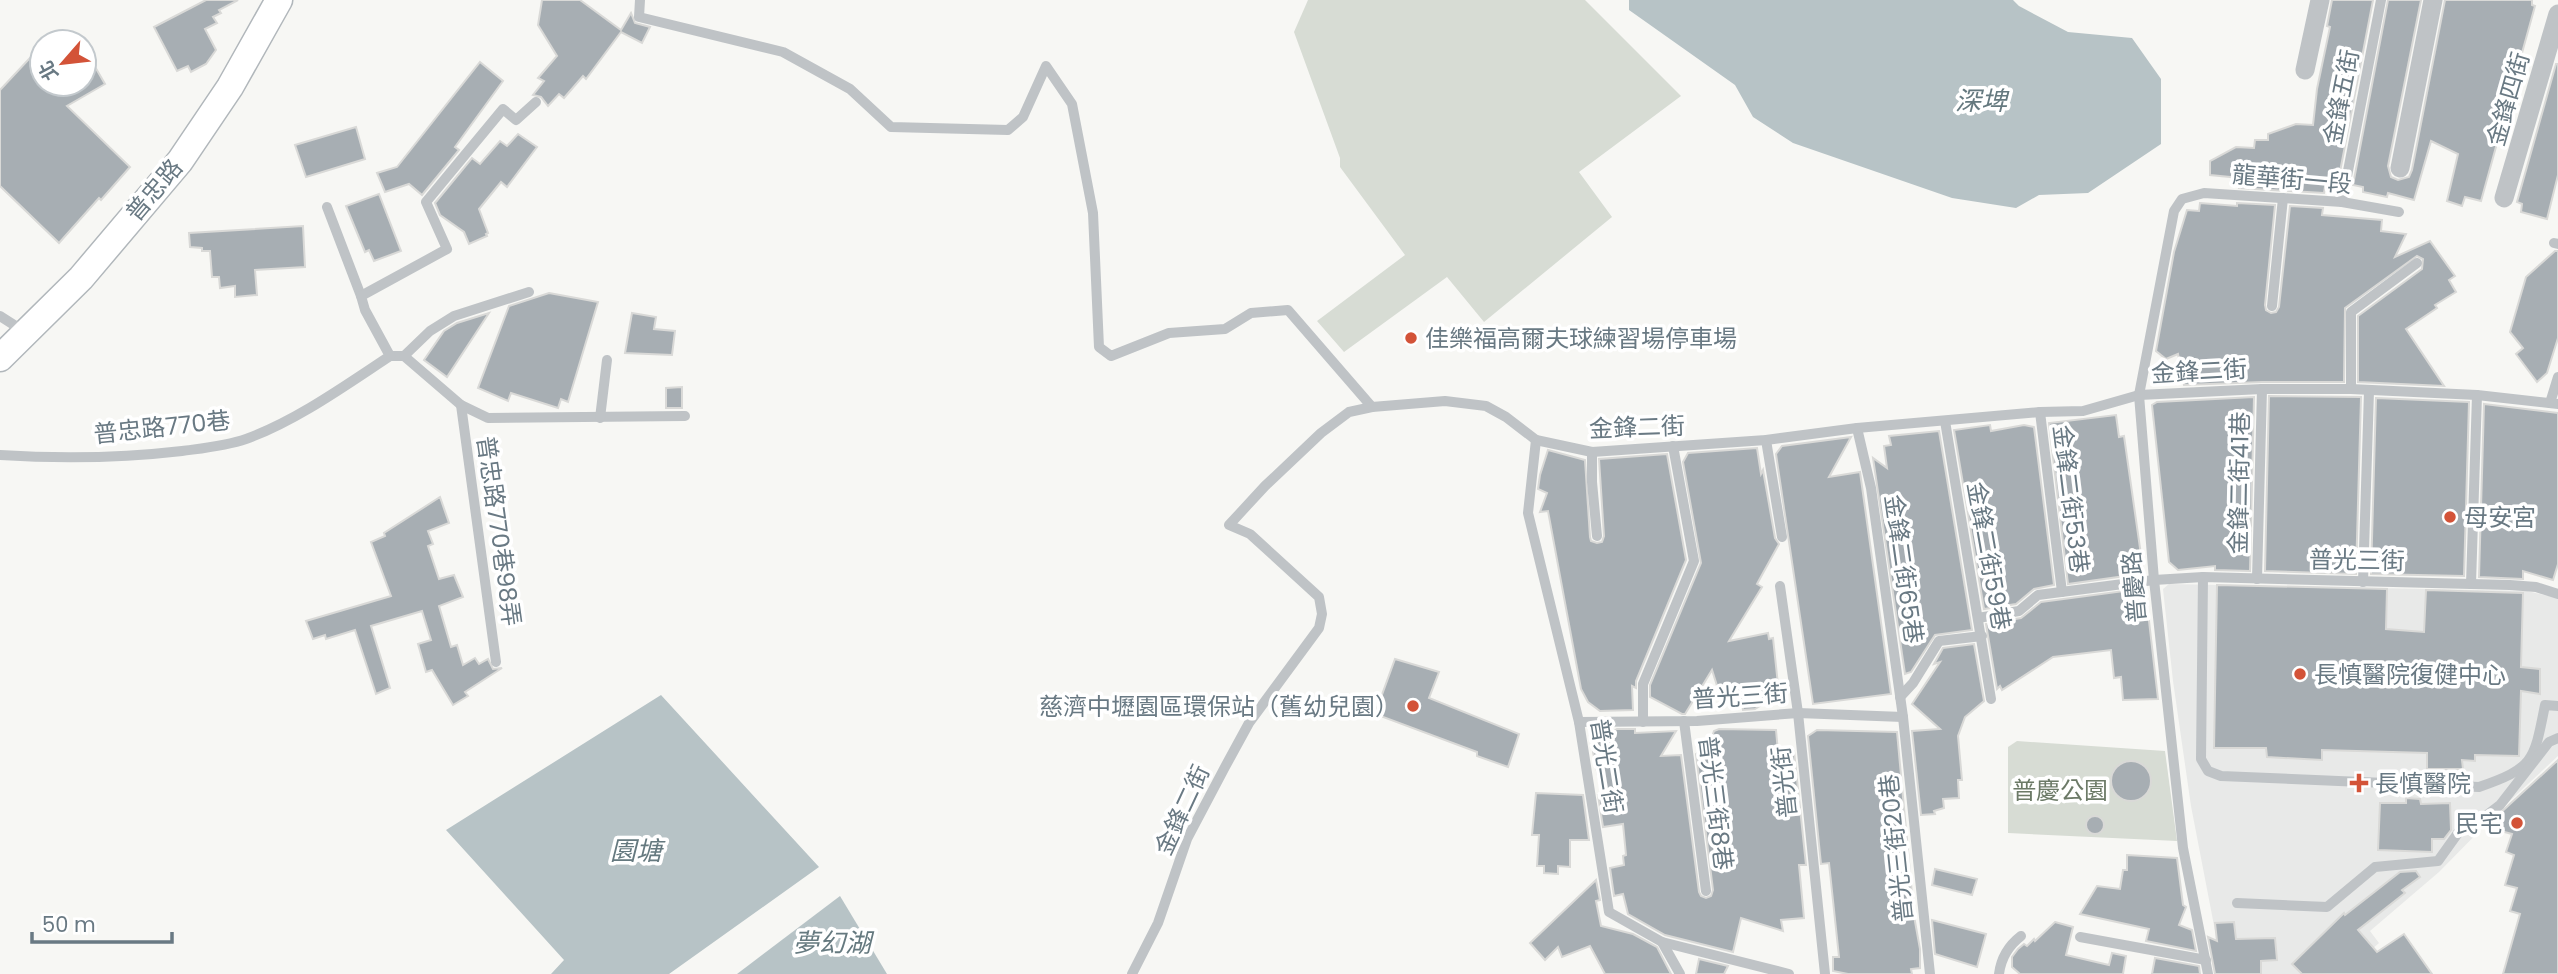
<svg xmlns="http://www.w3.org/2000/svg" width="2558" height="974" font-family="Poppins,'Noto Sans TC',sans-serif">
<style>
.built{fill:#e8e9e8}
.green{fill:#d7dcd4}
.water{fill:#b7c3c6}
.building{fill:#a7aeb3;stroke:#d9d9d7;stroke-width:2}
.lines{fill:none;stroke-linecap:round;stroke-linejoin:round}
.secondary-casing{stroke:#b1b7bb;stroke-width:29}
.lane{stroke:#bfc3c6;stroke-width:10}
.street{stroke:#bfc3c6;stroke-width:19}
.secondary{stroke:#fff;stroke-width:26}
.poi-dot{fill:#d35338;stroke:#fff;stroke-width:2.5}
.labels{text-anchor:middle;dominant-baseline:central;stroke-width:7;stroke-linejoin:round;paint-order:stroke}
.street-label{font-size:24px;fill:#697983;stroke:#fff}
.poi-label{font-size:24px;fill:#697983;stroke:#fff;text-anchor:start}
.park-label{font-size:24px;fill:#6c7a67;stroke:#fff}
.water-label{font-size:26px;font-style:italic;fill:#65797f;stroke:#fff}
</style>
<rect width="100%" height="100%" fill="#f7f7f4"/>
<path class="built" d="M2169,584l358,7 31,7v158l-59,55 -60,61 -69,59 9,12 -35,31h-123l-4,-33 -26,-135 -18,-125 -10,-92z"/>
<g class="green">
<path d="M1308,0h277l96,96 -102,76 33,45 -128,105 -37,-45 -103,75 -27,-31 88,-66 -65,-88v-9l-46,-126z"/>
<path d="M2017,741l148,10 12,90 -169,-8v-86z"/>
</g>
<g class="water">
<path d="M1629,0h384l6,6 49,26 64,6 29,41v65l-73,49 -49,2 -23,13 -64,-10 -159,-55 -40,-26 -18,-32 -106,-75z"/>
<path d="M661,695l158,172 -150,107h-118l13,-14 -118,-130z"/>
<path d="M840,896l47,78h-150z"/>
</g>
<g class="building">
<path d="M206,0h32l-19,10 2,3 -8,4 4,6 -12,6 11,21 -10,14 -15,8 -3,-6 -11,5 -23,-44z"/>
<path d="M542,0h38l41,30 10,-17 4,10 15,4 -8,16 -21,-11 -35,47 -3,-3 -19,22 -5,-4 -11,12 -7,-9 -8,-2 11,-14 -6,-3 19,-22 -19,-31z"/>
<path d="M2332,0h41l-35,182 -12,-2 -2,13 -85,-5 1,-10 -30,-3v-14l26,-14 18,1 1,-8h13v-6l28,-10 17,1 4,-36 13,-62 -3,-1z"/>
<path d="M2388,0h33l-33,166 3,11 7,3 11,-3 3,-7 33,-170h87v5l3,1 -54,195 -16,-4 -3,9 -15,-5 11,-47 -27,-13 -17,59 -26,-7 -1,4 -24,-5v-5l-10,-2z"/>
<path d="M42,45v39h42v-14l10,-5 11,19 -38,22 63,61 -29,33 -2,-2 -40,45 -59,-57v-96z"/>
<path d="M480,62l23,19 -48,66 4,3 -37,45 -13,-11 -24,8 -8,-19 20,-6z"/>
<path d="M2556,64h2v111l-11,44 -26,-7 1,-8 -5,-2z"/>
<path d="M356,127l9,32 -59,18 -11,-32z"/>
<path d="M518,134l19,13 -30,40 -6,-5 -22,27 9,24 -2,1 1,2 -18,8 -5,-12 -24,-17 -5,-12 37,-45 8,6 20,-23 7,5z"/>
<path d="M379,194l22,57 -27,10 -5,-11 -4,2 -19,-46z"/>
<path d="M2200,203l37,3v-3l38,2 -10,100 1,5 5,3 5,-1 3,-5 11,-101 33,2 -1,7 60,5 -1,11 25,3 -11,23 35,-16 25,35 -6,4 7,12 -21,13 2,3 -31,21 38,57 -86,-4v-66l64,-47 1,-10 -6,-3 -72,52 -1,74h-82l-78,3 -6,-31 -12,5 -10,-8 18,-99 13,-42 12,1z"/>
<path d="M303,226l2,41 -50,3 2,25 -22,2v-11l-15,2 -1,-11h-7l-2,-26h-8v-3l-12,-1 -1,-14z"/>
<path d="M2555,251h3v87l-11,35 -10,9 -21,-28 7,-6 -13,-16 16,-55z"/>
<path d="M549,293l49,9 -30,100 -7,-3 -3,9 -47,-15 -3,8 -30,-13 31,-82z"/>
<path d="M489,313l-42,64 -23,-17 20,-29 13,-8z"/>
<path d="M632,313l24,4 -2,12 21,2 -3,24 -47,-2z"/>
<path d="M682,387v21h-16v-20z"/>
<path d="M2269,396l92,1 -5,177 -91,-3z"/>
<path d="M2254,397l-4,174 -35,-1v-4l-37,4 -9,-8 -17,-157 5,-3z"/>
<path d="M2376,398l93,4 -5,174 -93,-2z"/>
<path d="M2484,404l74,9v151l-5,16 -30,-9v8l-44,-2z"/>
<path d="M2116,415l3,22 5,-1 19,133 -21,4 3,3 -57,8 -19,-161z"/>
<path d="M1990,425l1,6 33,-6 10,2 20,158 -20,4 -18,15 -32,5 -30,-179z"/>
<path d="M1939,431l33,199 -37,5 -24,37 -6,2 -32,-216 14,10 -3,-22 7,-1 -2,-9z"/>
<path d="M1851,437l-22,40 31,-5 31,222 -78,10 -37,-250 6,-8z"/>
<path d="M1757,448l4,26 2,-4 12,68 4,6 -22,40 5,3 -33,54 39,-8 1,6 4,-1 6,56 -24,15 -12,1 -2,-20 -21,5 -8,-25 -27,44h-3l-32,-17v-12l51,-122 -18,-101 5,-9z"/>
<path d="M1548,450l37,10 5,77 1,4 6,2 5,-1 2,-6 -5,-77 68,-5 19,106 -50,121v7l-4,-2 1,24 -33,1 -12,-9 -7,-13 -33,-178 -8,1 7,-19 -9,-4 2,-14z"/>
<path d="M440,497l9,26 -21,8 5,13 -5,2 11,33 15,-4 9,22 -24,9 12,41 6,-2 6,20 12,-7 4,6 9,-5 5,10 9,-1 -37,24 3,4 -15,9 -21,-35 -6,2 -8,-28 13,-4 -9,-29 -51,15 19,62 -14,6 -21,-64 -29,9 -1,-4 -12,4 -7,-18 85,-25 -20,-54 14,-6 -1,-3z"/>
<path d="M2217,585l170,4 -1,40 38,3 2,-42 97,3 -2,74 19,2v25l-19,-3 -2,65 -44,-1v6l-13,-1 1,9h-36v-16l-105,-3v10l-55,-3 -1,-9h-52z"/>
<path d="M2139,589l7,6 12,104 -35,1 -2,-23 -7,1 -3,-28 -58,7 -51,33 -2,-4 -3,3 -11,-65 35,-6 20,-16z"/>
<path d="M1974,644l10,57 -19,16 -7,19 4,44h-4l1,18 -16,1 1,9 -10,3 1,3 -14,1 -9,-84 28,-2 -28,-25 28,-42 -6,2 9,-16z"/>
<path d="M1395,659l44,13 -10,26 90,36 -11,33 -31,-11v-4l-102,-38z"/>
<path d="M1617,729h18v4l41,-2 -15,25 20,-1 18,137 2,4 5,2 5,-2 2,-6 -17,-136 12,-6 6,-17 5,-2 57,1 2,22 16,-1 12,114h-7l5,53 -23,2 2,11 -42,-13 -8,34 -68,-17 -37,-21 -5,-20 -9,2 -4,-28 14,-3 -1,-9 3,-1 -3,-31 -20,3 -5,-32h4l-9,-43 1,-6 7,-8z"/>
<path d="M1817,730l80,2 17,184 6,33v19l-9,1 1,5h-64l-15,-3v-14h6l-10,-94 -8,1 -13,-128z"/>
<path d="M2558,760v214h-55l17,-60 -10,-3 7,-23 -12,-3 9,-30 -8,-3 6,-18 -23,-6 8,-12z"/>
<circle cx="2131" cy="781" r="20"/>
<path d="M1536,793l47,2 6,45h-19v27l-12,-1v8l-14,-1v-7h-7l2,-31h-7z"/>
<path d="M2406,798l14,1 1,5 29,-1 1,27 -7,9h-12v13l-54,-2 2,-47h26z"/>
<circle cx="2095" cy="825" r="9"/>
<path d="M2127,855l50,3 6,47 3,2 -7,18 13,5 4,21 -50,-10 3,-12 -69,-15 17,-28 23,3 3,-19h4z"/>
<path d="M1935,869l42,10 -5,16 -40,-10z"/>
<path d="M2416,871l4,6 -18,13 3,3 -47,37 19,22 27,-18 28,40h-130l-10,-10 52,-51 1,2 55,-43z"/>
<path d="M1596,880l4,20 -4,1 5,25 32,8 24,13 14,27h-66l-15,-28 -28,11 -4,-10 -13,13 -15,-17z"/>
<path d="M1932,920l54,14 -9,33 -42,-13z"/>
<path d="M2055,922l18,5 -7,28 43,10 3,-12 14,3 -3,18h-103l-8,-7v-10l6,-8 6,-5 3,2 7,-7 1,2z"/>
<path d="M2234,922l2,17 39,-1 2,22 -16,1v13h-46l-7,-37 9,4 -2,-18z"/>
<path d="M2155,958l44,8 1,8h-48z"/>
<path d="M1699,959l29,7 -4,8h-28z"/>
</g>
<g class="lines">
<g class="secondary-casing">
<path id="secondary" d="M0,358l81,-80 99,-117 50,-74 49,-87"/>
</g>
<g class="lane">
<path d="M640,0l-1,17 144,35 67,37 41,38 117,3 15,-13 23,-51 26,38 21,109 6,134 12,9 58,-23 56,-4 26,-16 37,-3 84,97"/>
<path d="M2342,202l39,-202"/>
<path d="M327,207l34,89"/>
<path d="M2554,243l4,1"/>
<path d="M2272,306l11,-108"/>
<path d="M0,316l25,16"/>
<path d="M390,356h14l57,49 27,13 197,-2"/>
<path d="M404,356l26,-25 24,-15 75,-24"/>
<path d="M2351,389v-77l66,-49"/>
<path d="M2550,403l8,-26"/>
<path d="M461,405l35,257"/>
<path d="M2040,412l22,180"/>
<path d="M600,418l7,-58"/>
<path d="M1945,421l46,278"/>
<path d="M1857,428l14,60 32,229 27,257"/>
<path d="M1536,440l-8,73 51,209 30,190 53,30 127,32"/>
<path d="M1766,440l16,97"/>
<path d="M1592,452v30l5,54"/>
<path d="M0,455c61,4 122,3 182,-4 22,-3 44,-5 64,-12 50,-18 100,-54 144,-83l-25,-46 -4,-14 86,-47 -21,-47 77,-93 13,11 20,-18"/>
<path d="M2203,577l-2,182 7,12 13,5 258,11c55,-19 55,-26 66,-82l13,1"/>
<path d="M2257,579l5,-190"/>
<path d="M2363,582l6,-191"/>
<path d="M2471,584l6,-189"/>
<path d="M1780,586l18,127 27,261"/>
<path d="M1978,618l41,-7 19,-16 116,-15 49,-3 307,8 26,2 22,7"/>
<path d="M1900,697l13,-14 26,-42 43,-5"/>
<path d="M1684,721l22,170"/>
<path d="M1579,722l118,-1 101,-8 105,4"/>
<path d="M1643,722v-38l51,-123 -21,-115"/>
<path d="M2237,903l90,4 48,-40 63,-6 30,-42 15,-1 17,-13 49,-63 9,-4"/>
<path d="M2080,937l126,23"/>
<path d="M1662,942l18,32"/>
<path d="M1132,974l26,-51 29,-84 38,-72 24,-44 70,-95 3,-14 -3,-17 -69,-63 -21,-9 36,-39 56,-53 28,-21 23,-5 73,-6 41,5 20,11 30,23 56,12 174,-12 91,-12 183,-16 43,-1 56,-16 123,-6h89l126,6 81,9"/>
<path d="M1999,974c2,-16 9,-28 22,-38"/>
<path d="M2208,974l-25,-126 -29,-268 -15,-185 35,-184 8,-12 22,-6 138,9 57,10"/>
</g>
<g class="street">
<path d="M2305,70l15,-70"/>
<path d="M2400,168l33,-168"/>
<path d="M2504,198l54,-184"/>
</g>
<use href="#secondary" class="secondary"/>
</g>
<g class="poi-dot">
<circle cx="1411" cy="338" r="7"/>
<circle cx="2450" cy="517" r="7"/>
<circle cx="2300" cy="674" r="7"/>
<circle cx="1413" cy="706" r="7"/>
<path d="M2355.5 772.5h7v7h7v7h-7v7h-7v-7h-7v-7h7z"/>
<circle cx="2517" cy="823" r="7"/>
</g>
<g class="labels">
<g class="street-label">
<text transform="translate(2341 97) rotate(-79)">金鋒五街</text>
<text transform="translate(2508 99) rotate(-74)">金鋒四街</text>
<text transform="translate(2292 179) rotate(5)">龍華街一段</text>
<text transform="translate(154 190) rotate(-50)">普忠路</text>
<text transform="translate(2199 371) rotate(-3)">金鋒二街</text>
<text transform="translate(162 427) rotate(-6)">普忠路770巷</text>
<text transform="translate(1637 427) rotate(-2)">金鋒二街</text>
<text transform="translate(2239 483) rotate(-89)">金鋒二街41巷</text>
<text transform="translate(2071 499) rotate(83)">金鋒二街53巷</text>
<text transform="translate(499 531) rotate(82)">普忠路770巷98弄</text>
<text transform="translate(1989 556) rotate(80)">金鋒二街59巷</text>
<text transform="translate(2357 560) rotate(1)">普光三街</text>
<text transform="translate(1904 569) rotate(82)">金鋒二街65巷</text>
<text transform="translate(2134 587) rotate(-95)">普慶路</text>
<text transform="translate(1740 696) rotate(-4)">普光三街</text>
<text transform="translate(1607 766) rotate(81)">普光二街</text>
<text transform="translate(1784 782) rotate(-96)">普光街</text>
<text transform="translate(1716 803) rotate(83)">普光三街8巷</text>
<text transform="translate(1182 810) rotate(-65)">金鋒二街</text>
<text transform="translate(1896 848) rotate(-96)">普光三街20巷</text>
</g>
<g class="poi-label">
<text x="1425" y="338">佳樂福高爾夫球練習場停車場</text>
<text x="2464" y="517">母安宮</text>
<text x="2314" y="674">長慎醫院復健中心</text>
<text x="1399" y="706" text-anchor="end">慈濟中壢園區環保站（舊幼兒園）</text>
<text x="2375" y="783">長慎醫院</text>
<text x="2503" y="823" text-anchor="end">民宅</text>
</g>
<g class="park-label">
<text x="2060" y="790">普慶公園</text>
</g>
<g class="water-label">
<text x="1981" y="101">深埤</text>
<text x="636" y="851">園塘</text>
<text x="832" y="943">夢幻湖</text>
</g>
</g>
<g transform="translate(63 63) rotate(242)"><circle r="33" fill="#ffffff" stroke="#c3c9cd" stroke-width="2"/>
<path d="M0-5L12 26L0 18L-12 26Z" fill="#d35338"/>
<text y="-10" font-size="19" font-weight="bold" text-anchor="middle" fill="#697983">北</text>
</g>
<path d="M32 932v10h140v-10" fill="none" stroke="#697983" stroke-width="3.5"/>
<text x="42" y="932" font-size="21" fill="#697983" stroke="#ffffff" stroke-width="5" paint-order="stroke">50 m</text>
</svg>
